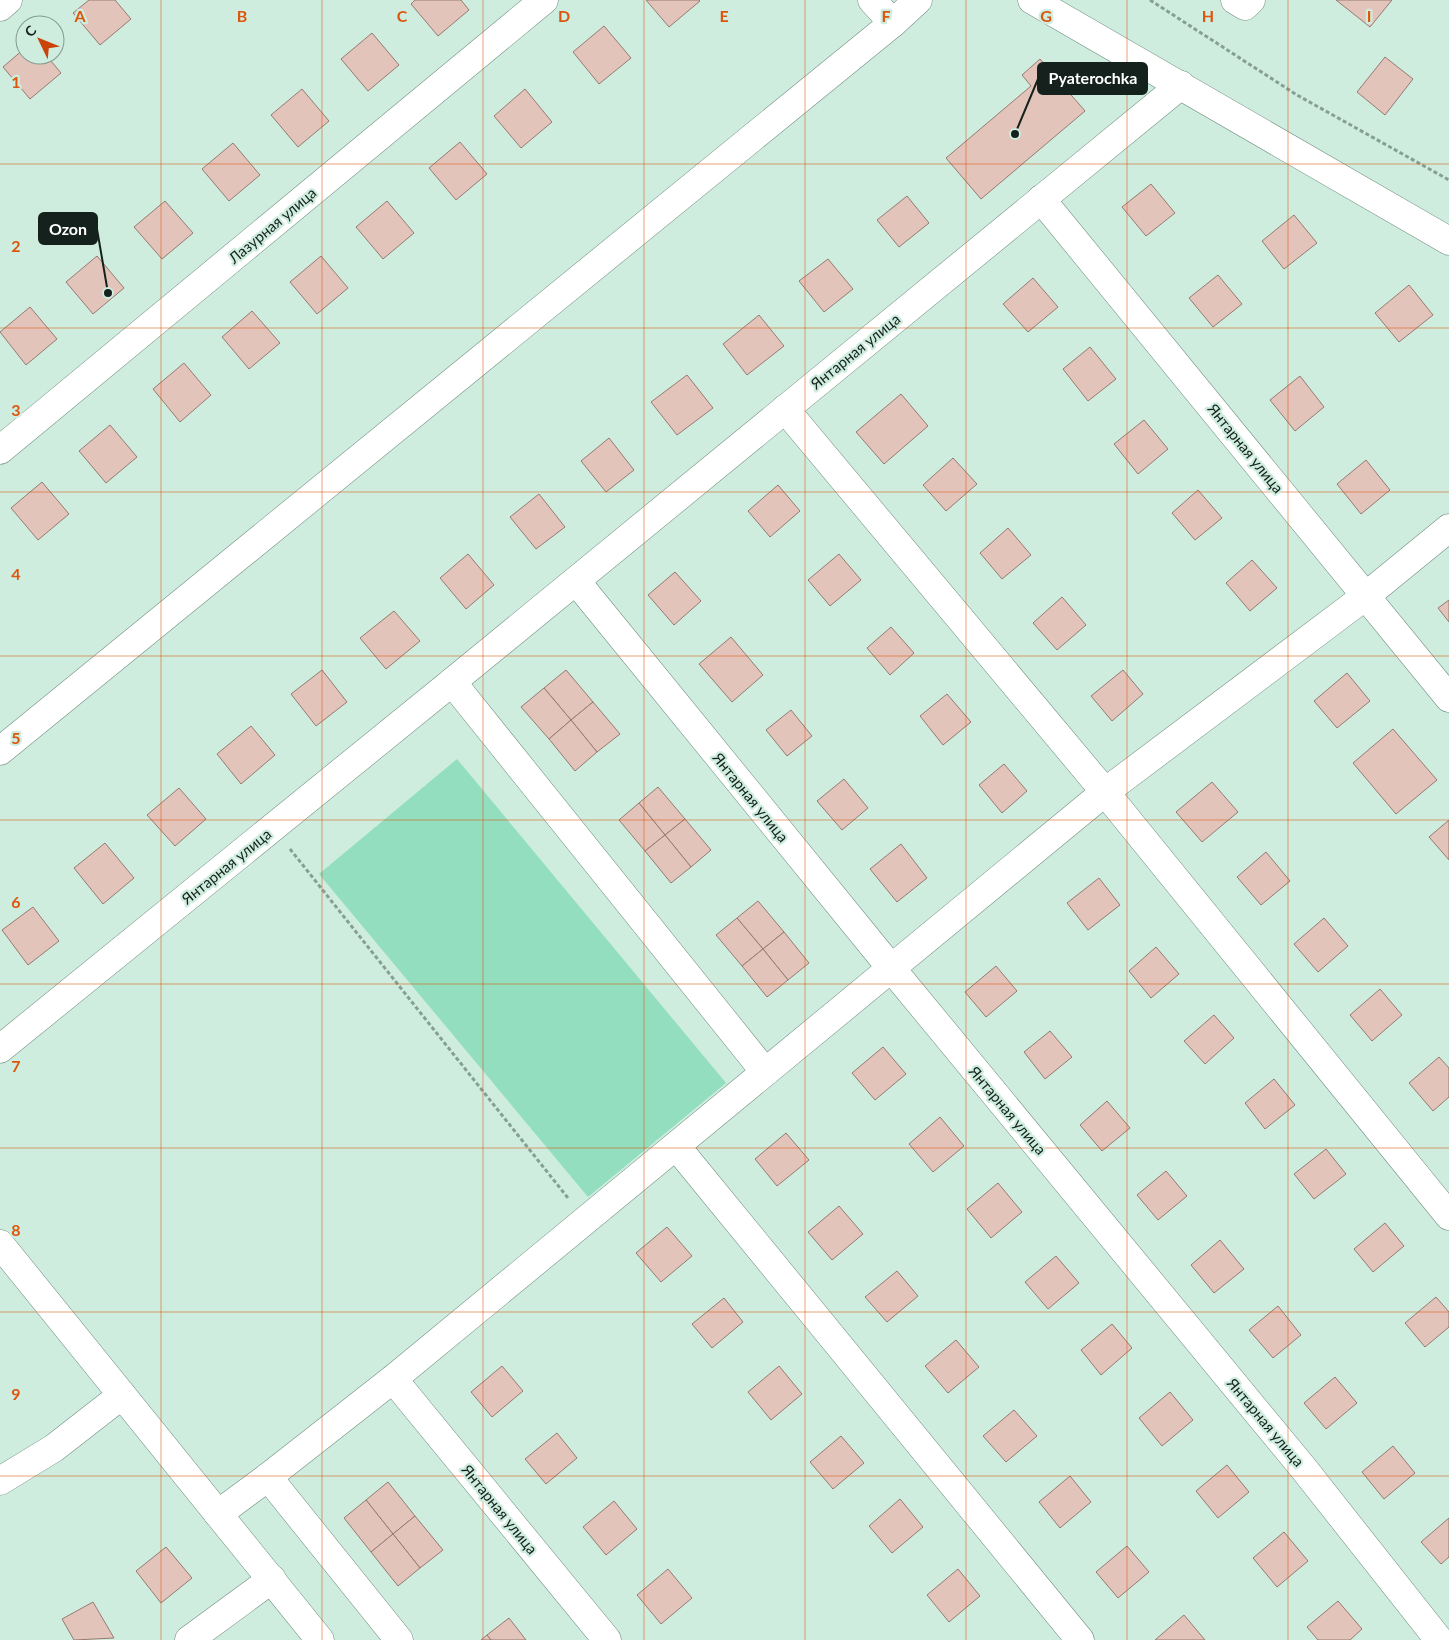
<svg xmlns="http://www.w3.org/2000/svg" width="1449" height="1640" font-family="Lato,sans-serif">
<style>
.green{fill:#92debf}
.building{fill:#e3c4bb;stroke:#967a71}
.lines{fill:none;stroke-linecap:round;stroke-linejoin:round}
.street-casing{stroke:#728e82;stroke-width:29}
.path{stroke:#879e94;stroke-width:3;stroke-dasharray:4 2.5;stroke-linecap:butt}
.street{stroke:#fff;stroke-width:28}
.grid{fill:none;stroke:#dd560d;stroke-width:1;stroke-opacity:0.55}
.labels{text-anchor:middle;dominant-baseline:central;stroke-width:4.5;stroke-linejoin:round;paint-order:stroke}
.street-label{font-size:15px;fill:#15211c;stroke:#ceeddf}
.grid-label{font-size:16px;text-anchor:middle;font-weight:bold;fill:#dd560d;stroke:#ceeddf;stroke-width:4.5;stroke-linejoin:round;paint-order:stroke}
.leader{fill:none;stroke:#15211c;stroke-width:2}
.callout-dot{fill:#15211c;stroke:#ceeddf;stroke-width:2}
.callout{fill:#15211c;stroke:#15211c;stroke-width:2}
.callout-label{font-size:16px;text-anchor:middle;font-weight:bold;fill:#fff}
</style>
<rect width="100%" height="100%" fill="#ceeddf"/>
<path class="green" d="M457,759l269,324 -138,114 -269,-323z"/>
<g class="building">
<path d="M89,0h26l16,19 -31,26 -27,-32z"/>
<path d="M415,0h46l8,10 -31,26 -27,-32z"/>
<path d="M646,0h53l1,1 -31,26z"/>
<path d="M1336,0h56l-22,27z"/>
<path d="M604,26l27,32 -32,26 -26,-32z"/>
<path d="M372,33l27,32 -31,26 -27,-32z"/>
<path d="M25,48v7h21l15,18 -31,26 -27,-32z"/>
<path d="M1385,57l28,22 -28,36 -28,-23z"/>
<path d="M1040,59l45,52 -104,88 -35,-41 85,-72 -9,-11z"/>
<path d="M302,89l27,32 -31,26 -27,-32z"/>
<path d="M525,89l27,33 -31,26 -27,-32z"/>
<path d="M460,142l27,32 -31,26 -27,-32z"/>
<path d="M233,143l27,32 -31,26 -27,-32z"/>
<path d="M1151,184l24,29 -29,23 -24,-29z"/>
<path d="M907,196l22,27 -30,24 -22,-27z"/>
<path d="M165,201l28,32 -31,26 -28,-32z"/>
<path d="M387,201l27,32 -31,26 -27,-32z"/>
<path d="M1294,215l23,28 -33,26 -22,-28z"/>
<path d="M97,256l27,32 -31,26 -27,-32z"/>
<path d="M321,256l27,32 -31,26 -27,-32z"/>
<path d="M828,259l25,30 -29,23 -25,-31z"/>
<path d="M1218,275l24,29 -29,23 -24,-29z"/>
<path d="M1033,278l25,29 -30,25 -25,-28z"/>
<path d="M1409,285l24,30 -34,27 -24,-29z"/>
<path d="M30,307l27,32 -31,26 -26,-33z"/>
<path d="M252,311l28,32 -31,26 -27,-32z"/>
<path d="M759,315l25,31 -37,29 -24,-31z"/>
<path d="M1090,347l26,32 -28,22 -25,-32z"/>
<path d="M184,363l27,32 -31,27 -27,-33z"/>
<path d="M687,375l26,33 -36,27 -26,-33z"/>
<path d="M1300,376l24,31 -29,24 -25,-31z"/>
<path d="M901,394l27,32 -44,38 -28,-32z"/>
<path d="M1144,420l24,29 -30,25 -24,-30z"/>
<path d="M110,425l27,32 -31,26 -27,-32z"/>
<path d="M609,438l25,32 -28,22 -25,-31z"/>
<path d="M953,458l24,26 -31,27 -23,-26z"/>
<path d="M1366,460l24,30 -29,24 -24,-30z"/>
<path d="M42,482l27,32 -31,26 -27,-32z"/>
<path d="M778,485l22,26 -30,26 -22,-26z"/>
<path d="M1198,490l24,28 -27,22 -23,-27z"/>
<path d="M539,494l26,33 -29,22 -26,-32z"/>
<path d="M1008,528l23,27 -29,24 -22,-26z"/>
<path d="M468,554l26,31 -28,24 -26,-31z"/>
<path d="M839,554l22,26 -31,26 -22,-26z"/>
<path d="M1252,560l25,28 -27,23 -24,-28z"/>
<path d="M675,572l26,29 -27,24 -26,-30z"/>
<path d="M1062,597l24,28 -29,25 -24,-27z"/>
<path d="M1449,600v22l-11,-14z"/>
<path d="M394,611l26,30 -34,28 -26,-31z"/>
<path d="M891,627l23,26 -24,22 -23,-27z"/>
<path d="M731,637l32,38 -31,27 -33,-38z"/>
<path d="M322,670l25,32 -31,24 -25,-32z"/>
<path d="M566,670l27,32 -22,18 -27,-32z"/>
<path d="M1123,670l20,24 -31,27 -21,-25z"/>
<path d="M1347,673l23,28 -33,27 -23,-27z"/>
<path d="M544,688l27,32 -22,19 -28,-32z"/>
<path d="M947,694l24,28 -28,23 -23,-29z"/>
<path d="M593,702l27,32 -23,18 -26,-32z"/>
<path d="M791,710l21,26 -25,20 -21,-26z"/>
<path d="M571,720l26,32 -22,19 -26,-32z"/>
<path d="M251,726l24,29 -34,29 -24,-30z"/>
<path d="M1393,729l44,51 -41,34 -43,-51z"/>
<path d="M1004,764l23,27 -25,22 -23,-28z"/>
<path d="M844,779l24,29 -26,22 -25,-29z"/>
<path d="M1212,782l26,30 -36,30 -26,-30z"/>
<path d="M658,787l27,32 -20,16 -26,-32z"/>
<path d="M179,788l27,31 -31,27 -28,-31z"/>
<path d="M639,803l26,32 -20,16 -26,-31z"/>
<path d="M685,819l26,31 -20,17 -26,-32z"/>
<path d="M1449,820v40l-20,-23z"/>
<path d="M665,835l26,32 -20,16 -26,-32z"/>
<path d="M105,843l29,35 -31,26 -29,-36z"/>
<path d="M901,844l26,34 -30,24 -27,-33z"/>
<path d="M1266,852l24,29 -29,24 -24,-28z"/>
<path d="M1099,878l21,27 -32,25 -21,-27z"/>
<path d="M758,901l26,31 -21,17 -26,-31z"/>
<path d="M33,907l26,34 -31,24 -26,-35z"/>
<path d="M737,918l26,31 -21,17 -26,-31z"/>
<path d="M1324,918l24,28 -30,26 -24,-28z"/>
<path d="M784,932l25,31 -21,17 -25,-31z"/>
<path d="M1156,947l23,27 -28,24 -22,-27z"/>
<path d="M763,949l25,31 -21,17 -25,-31z"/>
<path d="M996,966l21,25 -31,26 -21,-25z"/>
<path d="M1380,989l22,26 -30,26 -22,-26z"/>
<path d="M1214,1015l20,23 -29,26 -21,-23z"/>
<path d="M1050,1031l22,26 -27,22 -21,-27z"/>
<path d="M883,1047l23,27 -31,26 -23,-27z"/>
<path d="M1439,1057l10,11v29l-16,14 -24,-28z"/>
<path d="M1274,1079l21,26 -30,24 -20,-26z"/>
<path d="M1107,1101l23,27 -28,23 -22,-26z"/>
<path d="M940,1117l24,29 -31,26 -24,-28z"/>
<path d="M786,1133l23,27 -32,26 -22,-27z"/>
<path d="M1326,1149l20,25 -32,25 -20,-25z"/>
<path d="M1166,1171l21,25 -29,24 -21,-25z"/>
<path d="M998,1183l24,29 -31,26 -24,-29z"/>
<path d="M839,1206l24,28 -31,26 -24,-28z"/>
<path d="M1385,1223l19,23 -31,26 -19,-23z"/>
<path d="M667,1227l25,29 -31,26 -25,-29z"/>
<path d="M1220,1240l24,29 -30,24 -23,-28z"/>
<path d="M1056,1256l23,27 -31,26 -23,-27z"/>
<path d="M897,1271l21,25 -31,26 -22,-25z"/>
<path d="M1436,1297l13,15v15l-24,20 -20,-24z"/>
<path d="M724,1298l19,24 -31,26 -20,-24z"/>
<path d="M1278,1306l23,29 -28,23 -24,-28z"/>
<path d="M1112,1324l20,24 -31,27 -20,-25z"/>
<path d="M956,1340l23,27 -31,26 -23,-27z"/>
<path d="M502,1366l21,25 -31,26 -21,-25z"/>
<path d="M779,1366l23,28 -31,26 -23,-28z"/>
<path d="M1335,1377l22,26 -31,26 -22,-26z"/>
<path d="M1170,1392l23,28 -31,26 -23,-28z"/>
<path d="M1014,1410l23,26 -31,26 -23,-26z"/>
<path d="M557,1433l20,25 -31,26 -21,-25z"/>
<path d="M841,1436l23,27 -31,26 -23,-27z"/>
<path d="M1393,1446l22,27 -31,26 -22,-27z"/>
<path d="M1227,1465l22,27 -31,26 -22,-27z"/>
<path d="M1070,1476l21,26 -31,26 -21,-26z"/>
<path d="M388,1482l27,34 -22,18 -27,-34z"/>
<path d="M900,1499l23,28 -31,26 -23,-27z"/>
<path d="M366,1500l27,34 -22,18 -27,-34z"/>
<path d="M614,1501l23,28 -31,26 -23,-28z"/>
<path d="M415,1516l28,34 -23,18 -27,-34z"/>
<path d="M1449,1518v39l-8,7 -20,-22z"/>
<path d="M1284,1532l24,29 -31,26 -24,-29z"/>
<path d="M393,1534l27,34 -22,18 -27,-34z"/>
<path d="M1127,1546l22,26 -31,26 -22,-26z"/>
<path d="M166,1547l26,31 -31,25 -25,-32z"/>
<path d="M668,1569l24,29 -31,26 -24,-29z"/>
<path d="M958,1569l22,27 -31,26 -22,-27z"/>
<path d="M1338,1601l24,28 -12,11h-32l-11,-13z"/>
<path d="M93,1602l21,36 -40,2 -12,-21z"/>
<path d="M1184,1615l21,25h-50z"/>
<path d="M509,1618l17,22h-35l-4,-5z"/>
<path d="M487,1635l4,5h-10z"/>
</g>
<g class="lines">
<g class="street-casing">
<g id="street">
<path d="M872,0l21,23"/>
<path d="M1032,0l417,241"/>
<path d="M1235,0l10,6 6,-6"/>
<path d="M0,7l8,-7"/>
<path d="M1041,199l408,499"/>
<path d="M785,409l320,383 344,424"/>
<path d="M0,450l544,-450"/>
<path d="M576,581l315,387 413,501 135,171"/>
<path d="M452,682l313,390"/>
<path d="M0,751l893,-728 25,-23"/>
<path d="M0,1049l452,-367 729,-597"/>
<path d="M676,1146l404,494"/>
<path d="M0,1244l320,396"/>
<path d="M393,1379l214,261"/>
<path d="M268,1477l131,163"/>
<path d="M0,1481l54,-33 68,-53"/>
<path d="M218,1514l50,-37 125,-98 712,-587 262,-197 82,-67"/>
<path d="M189,1640l83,-61"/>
</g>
</g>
<g class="path">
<path d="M1150,0l147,95 152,85"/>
<path d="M290,849l278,349"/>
</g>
<use href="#street" class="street"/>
</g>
<path class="grid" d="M161,0v1640M322,0v1640M483,0v1640M644,0v1640M805,0v1640M966,0v1640M1127,0v1640M1288,0v1640M0,164h1449M0,328h1449M0,492h1449M0,656h1449M0,820h1449M0,984h1449M0,1148h1449M0,1312h1449M0,1476h1449"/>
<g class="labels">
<g class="street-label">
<text transform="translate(272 225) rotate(-40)">Лазурная улица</text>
<text transform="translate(855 351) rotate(-39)">Янтарная улица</text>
<text transform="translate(1246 448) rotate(51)">Янтарная улица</text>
<text transform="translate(751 797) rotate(51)">Янтарная улица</text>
<text transform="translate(226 866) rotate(-39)">Янтарная улица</text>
<text transform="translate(1008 1110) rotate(50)">Янтарная улица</text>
<text transform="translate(1266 1422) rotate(50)">Янтарная улица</text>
<text transform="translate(500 1509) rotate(51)">Янтарная улица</text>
</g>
</g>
<g class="grid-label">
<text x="80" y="22">A</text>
<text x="242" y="22">B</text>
<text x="402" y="22">C</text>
<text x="564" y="22">D</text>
<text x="724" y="22">E</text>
<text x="886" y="22">F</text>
<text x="1046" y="22">G</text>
<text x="1208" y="22">H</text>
<text x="1369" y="22">I</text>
<text x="16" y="88">1</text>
<text x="16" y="252">2</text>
<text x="16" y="416">3</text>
<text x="16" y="580">4</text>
<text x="16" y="744">5</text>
<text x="16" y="908">6</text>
<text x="16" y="1072">7</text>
<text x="16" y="1236">8</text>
<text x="16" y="1400">9</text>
</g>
<path class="leader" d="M1015 134L1038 79M108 293L97 229"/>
<g class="callout-dot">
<circle cx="1015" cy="134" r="5"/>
<circle cx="108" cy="293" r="5"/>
</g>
<g class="callout">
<rect x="1038" y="63" width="109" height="31" rx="5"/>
<rect x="39" y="213" width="58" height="31" rx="5"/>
</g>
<g class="callout-label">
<text x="1093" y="84">Pyaterochka</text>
<text x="68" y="235">Ozon</text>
</g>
<g transform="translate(40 40) rotate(313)"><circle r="24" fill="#ceeddf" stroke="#849b91"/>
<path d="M0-4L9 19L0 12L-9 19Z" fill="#ca4309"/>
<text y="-8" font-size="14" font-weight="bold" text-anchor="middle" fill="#15211c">С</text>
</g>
</svg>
